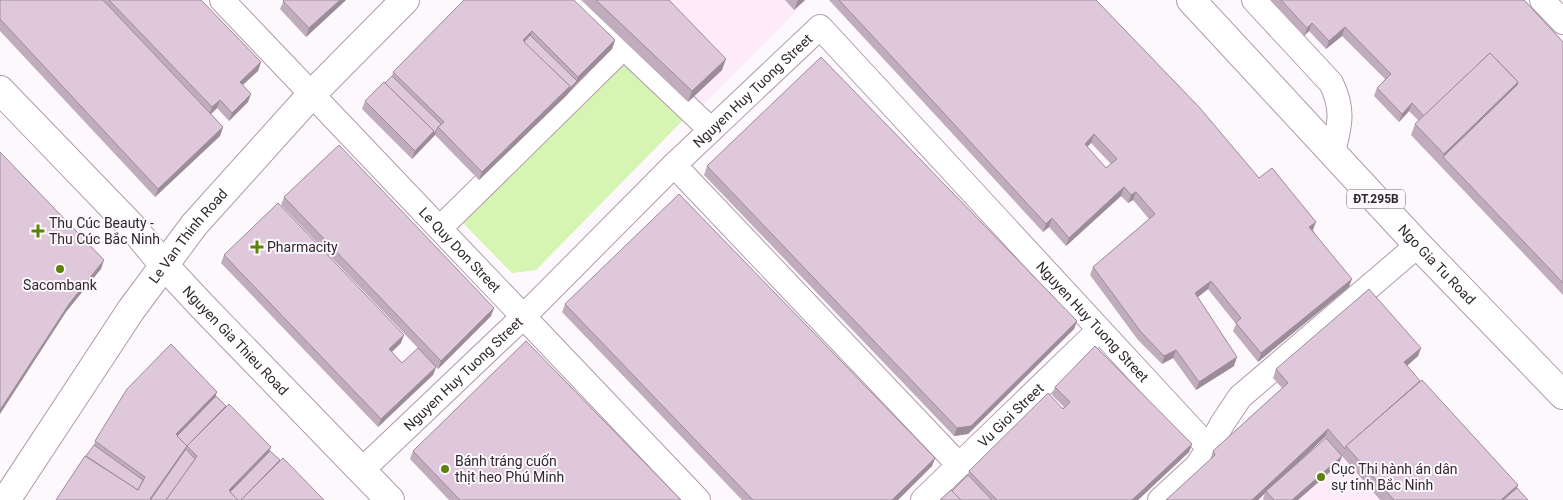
<svg xmlns="http://www.w3.org/2000/svg" width="1563" height="500" font-family="Roboto,sans-serif">
<style>
.built{fill:#feebfa}
.park{fill:#d6f4b2}
.lines{fill:none;stroke-linecap:round;stroke-linejoin:round}
.street-casing{stroke:#b09aac;stroke-width:26}
.secondary-casing{stroke:#b09aac;stroke-width:30}
.primary-casing{stroke:#b09aac;stroke-width:30}
.street{stroke:#fff;stroke-width:24}
.secondary{stroke:#fff;stroke-width:28}
.primary{stroke:#fff;stroke-width:28}
.wall{fill:#c0acbc;fill-rule:evenodd}
.shaded-wall{fill:#9c8c99}
.building{fill:#dfc8db;stroke:#9c8c99;fill-rule:evenodd}
.poi-dot{fill:#5b8307;stroke:#fcf8fc;stroke-width:2}
.labels{text-anchor:middle;dominant-baseline:central;stroke-width:4;stroke-linejoin:round;paint-order:stroke}
.shield{fill:#fcf8fc;stroke:#6d666c;stroke-width:1}
.shield-label{font-size:12px;font-weight:bold;fill:#30272f}
.street-label{font-size:14px;fill:#30272f;stroke:#fcf8fc}
.poi-label{font-size:14px;fill:#30272f;stroke:#fcf8fc;text-anchor:start}
</style>
<rect width="100%" height="100%" fill="#fcf8fc"/>
<g class="built">
<path d="M579,0h228l-111,112z"/>
<path d="M1325,437l54,63h-121z"/>
</g>
<path class="park" d="M621,56l67,59 -152,155 -24,3 -51,-52z"/>
<g class="lines">
<g class="street-casing">
<g id="street">
<path id="s1" d="M222,0l476,500"/>
<path d="M574,0l137,130"/>
<path d="M1254,0l77,83c13,26 9,42 2,69"/>
<path d="M1542,0l21,22"/>
<path d="M674,165l285,300"/>
<path d="M440,228l184,-181"/>
<path id="s2" d="M361,471l163,-155 150,-151 146,-138 389,421 13,-24 18,-27 178,-152"/>
<path id="s3" d="M923,500l176,-170"/>
<path d="M1160,500l37,-34 12,-18"/>
</g>
</g>
<g class="secondary-casing">
<g id="secondary">
<path id="s4" d="M0,90l134,139 29,35 40,43 187,193"/>
<path id="s5" d="M6,500l125,-190 63,-85 117,-130 94,-95"/>
</g>
</g>
<g class="primary-casing">
<g id="primary">
<path id="s6" d="M1191,0l227,245 145,150"/>
</g>
</g>
<use href="#street" class="street"/>
<use href="#secondary" class="secondary"/>
<use href="#primary" class="primary"/>
</g>
<g class="wall">
<path d="M0,0h201l60,62 -3,9 -15,14 5,17 -19,19 -12,-13 -6,6 12,13 -3,9 -65,61 -155,-166z"/>
<path d="M284,0h62l-40,37 -26,-28z"/>
<path d="M464,0l151,40 -3,9 -45,46 -88,85 -44,-45 -23,24 -50,-50 3,-8 20,-18 7,-7 1,-4z"/>
<path d="M581,0h88l53,70 -34,32z"/>
<path d="M785,0h20l-11,10z"/>
<path d="M829,0h267l163,178 54,52 36,57 -91,75 -25,-31 3,-7 -28,-35 -11,8 37,69 -38,24 -23,-32 -11,6 -24,-24 -48,-65 3,-8 56,-48 -16,-19 -5,3 -7,-7 -55,50 -17,-19 -6,5 -152,-165zM1091,143l20,21 -5,4 -19,-21z"/>
<path d="M1270,0h254l39,42v253l-152,-160 4,-11 4,-3 -10,-10 -10,11 -25,-26 3,-8 8,-9 -43,-43 -16,13 -17,-18 -5,5z"/>
<path d="M707,166l370,155 -3,8 -106,105 -14,2 -250,-261z"/>
<path d="M284,197l207,119 -53,53 -2,-2 -3,8 -55,52 -157,-164 3,-8 177,88 -9,9 10,11 16,-15 -137,-143z"/>
<path d="M565,304l370,154 -3,8 -34,34h-156l-180,-188z"/>
<path d="M1421,348l-3,8 -11,10 13,15 98,104 -1,3 11,12h-148l-38,-44 -3,8 -41,36h-34l-1,-1 2,-6 -7,7h-92l44,-40 3,-9 69,-63 -9,-10 3,-9zM1325,437l1,1 -31,27z"/>
<path d="M1055,387l137,57 -3,8 -51,48h-198l12,-9 16,-16 1,-4 95,-64 -12,-12z"/>
<path d="M216,396l54,55 54,49h-268l30,-44 8,-11 1,-4z"/>
<path d="M413,451l268,49h-232l-39,-41z"/>
</g>
<g class="shaded-wall">
<path d="M340,0h6l-40,37 3,-9z"/>
<path d="M798,0h7l-11,10z"/>
<path d="M1312,23l-3,8 -5,5 3,-8z"/>
<path d="M1345,27l-3,9 -16,13 3,-8z"/>
<path d="M532,31l-3,9 -6,6v-6z"/>
<path d="M615,40l-3,9 -37,36 3,-8z"/>
<path d="M726,59l-4,11 -34,32 4,-11z"/>
<path d="M261,62l-3,9 -21,19 3,-8z"/>
<path d="M577,81l-2,4 -8,10 -88,85 3,-8 88,-86z"/>
<path d="M1518,82l-4,11 -71,64 1,-3z"/>
<path d="M251,94l-3,8 -19,19 3,-8z"/>
<path d="M220,100l-3,8 -8,8 3,-9z"/>
<path d="M1412,103l-3,8 -10,11 3,-8z"/>
<path d="M223,127l-3,9 -65,61 3,-8z"/>
<path d="M434,131h2l-1,4 -23,24 3,-8z"/>
<path d="M1094,134l-3,9 -9,9 3,-8z"/>
<path d="M1124,187l-3,9 -55,50 3,-8z"/>
<path d="M1136,192l-3,8 -5,3 3,-8z"/>
<path d="M1052,218l-3,9 -6,5 3,-8z"/>
<path d="M1316,222l-3,8 -7,5 3,-8z"/>
<path d="M104,260l-3,9 -35,43 -66,102v-4l69,-106z"/>
<path d="M1352,279l-3,8 -91,75 3,-9z"/>
<path d="M1211,281l-3,8 -16,13 3,-9z"/>
<path d="M494,308l-3,8 -53,53 3,-8z"/>
<path d="M1077,321l-3,8 -106,105 -14,2 3,-8z"/>
<path d="M404,335l-3,8 -15,14 3,-8z"/>
<path d="M1421,348l-3,8 -17,15 3,-9z"/>
<path d="M1176,350l-3,8 -11,6 2,-8z"/>
<path d="M1237,357l-3,9 -38,24 3,-8z"/>
<path d="M436,367l-3,8 -55,52 3,-8z"/>
<path d="M217,392l-3,9 -38,39v-6z"/>
<path d="M1328,429l-3,8 -58,55 -1,-1 -1,2 -7,7h-6z"/>
<path d="M1192,444l-3,8 -51,48h-6z"/>
<path d="M187,446l-3,8 -32,46h-3z"/>
<path d="M271,447l-3,8 -39,41v-6z"/>
<path d="M1342,456l-3,8 -41,36h-6z"/>
<path d="M935,458l-3,8 -34,34h-6z"/>
<path d="M1518,485l-4,11 -5,4h-8z"/>
</g>
<g class="building">
<path d="M0,0h103l120,127 -65,62 -158,-170z"/>
<path d="M109,0h92l60,62 -21,20 11,12 -19,19 -12,-13 -8,7z"/>
<path d="M284,0h56l-31,28 -26,-27z"/>
<path d="M464,0h110l41,40 -37,37 -46,-46 -9,9 47,46 -88,86 -44,-45 6,-5 -51,-50z"/>
<path d="M596,0h73l57,59 -34,32z"/>
<path d="M839,0h257l103,107 60,71 13,-10 44,54 -7,5 43,52 -91,74 -25,-30 5,-5 -30,-37 -16,12 42,64 -38,25 -23,-32 -12,6 -23,-24 -48,-65 62,-53 -19,-22 -5,3 -7,-8 -55,51 -17,-20 -6,6 -152,-165zM1094,134l23,25 -11,9 -21,-24z"/>
<path d="M1281,0h243l39,42v241l-120,-126 74,-72 1,-3 -28,-29 -66,63 -12,-13 -10,11 -25,-26 14,-14 -46,-47 -16,14 -17,-18 -5,5z"/>
<path d="M530,35l47,46 -9,9 2,-4 -46,-44z"/>
<path d="M1490,53l28,29 -74,72 -29,-30z"/>
<path d="M821,57l256,264 -106,105 -14,2 -250,-262z"/>
<path d="M392,76l49,48 -3,3 -2,4 -3,4 1,-4 -49,-48z"/>
<path d="M384,82l50,49 -19,20 -50,-50z"/>
<path d="M339,145l155,163 -53,53 -157,-164z"/>
<path d="M0,152l104,108 -35,44 -69,106z"/>
<path d="M679,194l256,264 -43,42h-139l-188,-196z"/>
<path d="M278,203l126,132 -15,14 13,14 16,-15 18,19 -55,52 -157,-164z"/>
<path d="M1369,289l52,59 -17,14 16,19 -74,65 -1,3 -17,-20 -76,71h-86l49,-45 -2,-4 75,-68 -12,-14z"/>
<path d="M526,341l155,159h-221l-47,-49z"/>
<path d="M171,344l46,48 -41,42 11,12 -37,53 1,1h-95l29,-44 53,34 7,-13 -50,-36 32,-52z"/>
<path d="M1095,346l97,98 -60,56h-135l-28,-29 79,-78 15,16 7,-7 -15,-15z"/>
<path d="M1422,380l96,105 -17,15h-107l-48,-54z"/>
<path d="M216,396l10,10 -39,40 -10,-10z"/>
<path d="M229,404l42,43 -42,43 9,10h-72l31,-44 -10,-10z"/>
<path d="M1326,438l16,18 -50,44h-18l-8,-9z"/>
<path d="M94,445l49,35 -5,10 -52,-34z"/>
<path d="M186,449l9,10 -29,41h-15v-1z"/>
<path d="M270,451l10,9 -39,40h-3l-8,-8z"/>
<path d="M283,458l41,42h-83z"/>
<path d="M968,475l24,25h-31l-9,-9z"/>
<path d="M1517,488l11,12h-25z"/>
<path d="M951,490l10,10h-21z"/>
</g>
<g class="poi-dot">
<path d="M35.5 223.5h5v5h5v5h-5v5h-5v-5h-5v-5h5z"/>
<path d="M254.5 239.5h5v5h5v5h-5v5h-5v-5h-5v-5h5z"/>
<circle cx="60" cy="269" r="5"/>
<circle cx="445" cy="469" r="5"/>
<circle cx="1321" cy="477" r="5"/>
</g>
<g class="labels">
<rect class="shield" x="1347" y="189.5" width="58" height="19" rx="4"/>
<g class="shield-label">
<text x="1376" y="199">ĐT.295B</text>
</g>
<g class="street-label">
<text stroke="none"><textPath href="#s2" startOffset="546">Nguyen Huy Tuong Street</textPath></text>
<text stroke="none"><textPath href="#s5" startOffset="321">Le Van Thinh Road</textPath></text>
<text stroke="none"><textPath href="#s1" startOffset="345">Le Quy Don Street</textPath></text>
<text stroke="none"><textPath href="#s6" startOffset="361">Ngo Gia Tu Road</textPath></text>
<text stroke="none"><textPath href="#s2" startOffset="1040">Nguyen Huy Tuong Street</textPath></text>
<text stroke="none"><textPath href="#s4" startOffset="344">Nguyen Gia Thieu Road</textPath></text>
<text stroke="none"><textPath href="#s2" startOffset="141">Nguyen Huy Tuong Street</textPath></text>
<text stroke="none"><textPath href="#s3" startOffset="122">Vu Gioi Street</textPath></text>
</g>
<g class="poi-label">
<text x="49" y="223">Thu Cúc Beauty -<tspan x="49" dy="16">Thu Cúc Bắc Ninh</tspan></text>
<text x="267" y="247">Pharmacity</text>
<text x="60" y="285" text-anchor="middle">Sacombank</text>
<text x="455" y="461">Bánh tráng cuốn<tspan x="455" dy="16">thịt heo Phú Minh</tspan></text>
<text x="1331" y="469">Cục Thi hành án dân<tspan x="1331" dy="16">sự tỉnh Bắc Ninh</tspan></text>
</g>
</g>
</svg>
